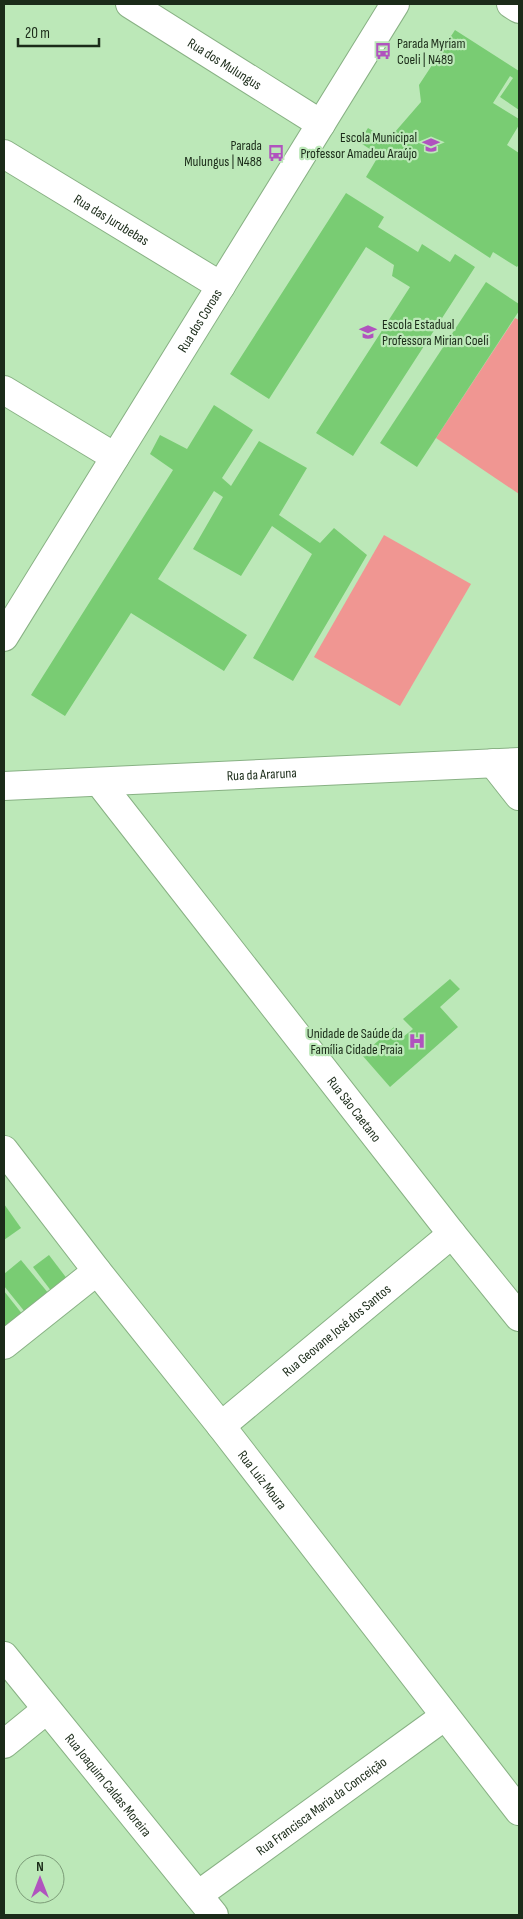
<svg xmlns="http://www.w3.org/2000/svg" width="523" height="1919" font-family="'Sofia Sans Condensed',sans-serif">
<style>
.green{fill:#f09692}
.building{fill:#79cc73}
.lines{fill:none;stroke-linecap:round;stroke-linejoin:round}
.minor-casing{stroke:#88b184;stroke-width:30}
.minor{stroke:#fff;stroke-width:28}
.labels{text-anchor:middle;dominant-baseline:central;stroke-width:4.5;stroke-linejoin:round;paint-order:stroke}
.poi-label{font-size:14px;fill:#1b2b19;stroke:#bce8b8;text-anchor:end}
.street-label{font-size:14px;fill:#1b2b19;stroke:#bce8b8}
</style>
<rect width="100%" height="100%" fill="#bce8b8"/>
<g class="green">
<path d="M515,318l4,2v174l-83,-56z"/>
<path d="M384,535l87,49 -71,122 -86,-49z"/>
</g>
<g class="building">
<path d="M455,30l64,41v39l-19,-13 13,-19 -3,-2 -17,27 26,16v6l-12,20 12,8v111l-2,3 -24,-15 -3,6 -124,-81 13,-22 -20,-13 9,-14 20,12 33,-38 -2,-17z"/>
<path d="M346,193l38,24 -6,10 40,25 4,-8 28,18 5,-8 20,13 -122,189 -37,-23 94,-146 -18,-11 2,-11 -28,-18 -97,152 -39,-25z"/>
<path d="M486,282l33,22v7l-102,156 -37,-24z"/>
<path d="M214,405l39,25 -31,48 9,8 28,-45 48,27 -28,47 41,28 14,-15 33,27 -74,126 -40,-23 59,-104 -40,-28 -31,50 -48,-27 30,-52 -9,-6 -56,88 89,56 -9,14 -14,22 -93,-58 -66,103 -34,-21 142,-225 -23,-16 10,-19 27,14z"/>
<path d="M450,979l10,10 -20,18 18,20 -68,60 -28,-32 32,-28 9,10 10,-8 -10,-10z"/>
<path d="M4,1204l17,24 -17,12z"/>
<path d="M49,1255l19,25 -16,12 -19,-25z"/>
<path d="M21,1260l28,34 -24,18 -21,-26v-12z"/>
<path d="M4,1291l19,24 -19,15z"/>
</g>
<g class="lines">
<g class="minor-casing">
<g id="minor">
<path id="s1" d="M130,4l191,120"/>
<path d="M511,4l8,5"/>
<path id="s2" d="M4,154l217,132"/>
<path d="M4,390l111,67"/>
<path id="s3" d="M4,637l391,-633"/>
<path d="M493,763l26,33"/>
<path id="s4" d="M99,782l353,452 67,83"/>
<path id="s5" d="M4,786l515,-24"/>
<path id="s6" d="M4,1150l93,121 124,155 298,385"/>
<path d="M4,1345l93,-74"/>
<path id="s7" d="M221,1426l231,-192"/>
<path id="s8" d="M4,1656l210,259"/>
<path d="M4,1744l42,-34"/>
<path id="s9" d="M198,1895l247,-179"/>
</g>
</g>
<use href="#minor" class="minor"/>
</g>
<defs>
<g id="bus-bare" transform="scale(1.35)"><path d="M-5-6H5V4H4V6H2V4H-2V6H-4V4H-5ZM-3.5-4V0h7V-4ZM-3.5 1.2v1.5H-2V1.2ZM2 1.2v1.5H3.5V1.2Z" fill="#b053be" stroke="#bce8b8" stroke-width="2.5" paint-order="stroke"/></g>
<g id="school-bare" transform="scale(1.35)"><path d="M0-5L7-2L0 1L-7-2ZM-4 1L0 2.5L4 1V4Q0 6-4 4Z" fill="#b053be" stroke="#bce8b8" stroke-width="2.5" paint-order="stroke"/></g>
<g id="hospital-bare" transform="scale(1.35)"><path d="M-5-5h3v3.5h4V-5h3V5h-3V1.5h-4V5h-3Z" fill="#b053be" stroke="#bce8b8" stroke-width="2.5" paint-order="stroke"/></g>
</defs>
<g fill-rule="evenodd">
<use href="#bus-bare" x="383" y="51"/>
<use href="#school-bare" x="431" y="145"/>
<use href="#bus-bare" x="276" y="153"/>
<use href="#school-bare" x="368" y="332"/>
<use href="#hospital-bare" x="417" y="1041"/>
</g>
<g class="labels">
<g class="poi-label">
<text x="397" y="43" text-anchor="start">Parada Myriam<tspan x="397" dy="16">Coeli | N489</tspan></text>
<text x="417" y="137">Escola Municipal<tspan x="417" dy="16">Professor Amadeu Araújo</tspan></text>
<text x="262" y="145">Parada<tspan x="262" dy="16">Mulungus | N488</tspan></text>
<text x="382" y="324" text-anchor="start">Escola Estadual<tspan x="382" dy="16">Professora Mirian Coeli</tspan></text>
<text x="403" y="1033">Unidade de Saúde da<tspan x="403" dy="16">Família Cidade Praia</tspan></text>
</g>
<g class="street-label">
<text stroke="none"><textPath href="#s1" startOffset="112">Rua dos Mulungus</textPath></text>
<text stroke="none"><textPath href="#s2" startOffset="126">Rua das Jurubebas</textPath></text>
<text stroke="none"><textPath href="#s3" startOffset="372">Rua dos Coroas</textPath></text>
<text stroke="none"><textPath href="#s5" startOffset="258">Rua da Araruna</textPath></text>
<text stroke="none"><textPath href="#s4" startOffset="415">Rua São Caetano</textPath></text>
<text stroke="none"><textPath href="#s7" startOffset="150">Rua Geovane José dos Santos</textPath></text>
<text stroke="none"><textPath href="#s6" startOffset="419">Rua Luiz Moura</textPath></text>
<text stroke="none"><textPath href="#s8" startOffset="166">Rua Joaquim Caldas Moreira</textPath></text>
<text stroke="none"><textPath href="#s9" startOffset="152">Rua Francisca Maria da Conceição</textPath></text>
</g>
</g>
<rect width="523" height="1919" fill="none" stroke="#1b2b19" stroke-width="10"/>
<g transform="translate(40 1879)"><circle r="24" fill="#bce8b8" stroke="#7c9c78"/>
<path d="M0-4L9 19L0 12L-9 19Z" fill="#b053be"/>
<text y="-8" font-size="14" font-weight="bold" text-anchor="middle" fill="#1b2b19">N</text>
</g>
<path d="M18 38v8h81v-8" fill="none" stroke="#1b2b19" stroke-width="2.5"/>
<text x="25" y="38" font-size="15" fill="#1b2b19" stroke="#bce8b8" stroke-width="4" paint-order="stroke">20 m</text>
</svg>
